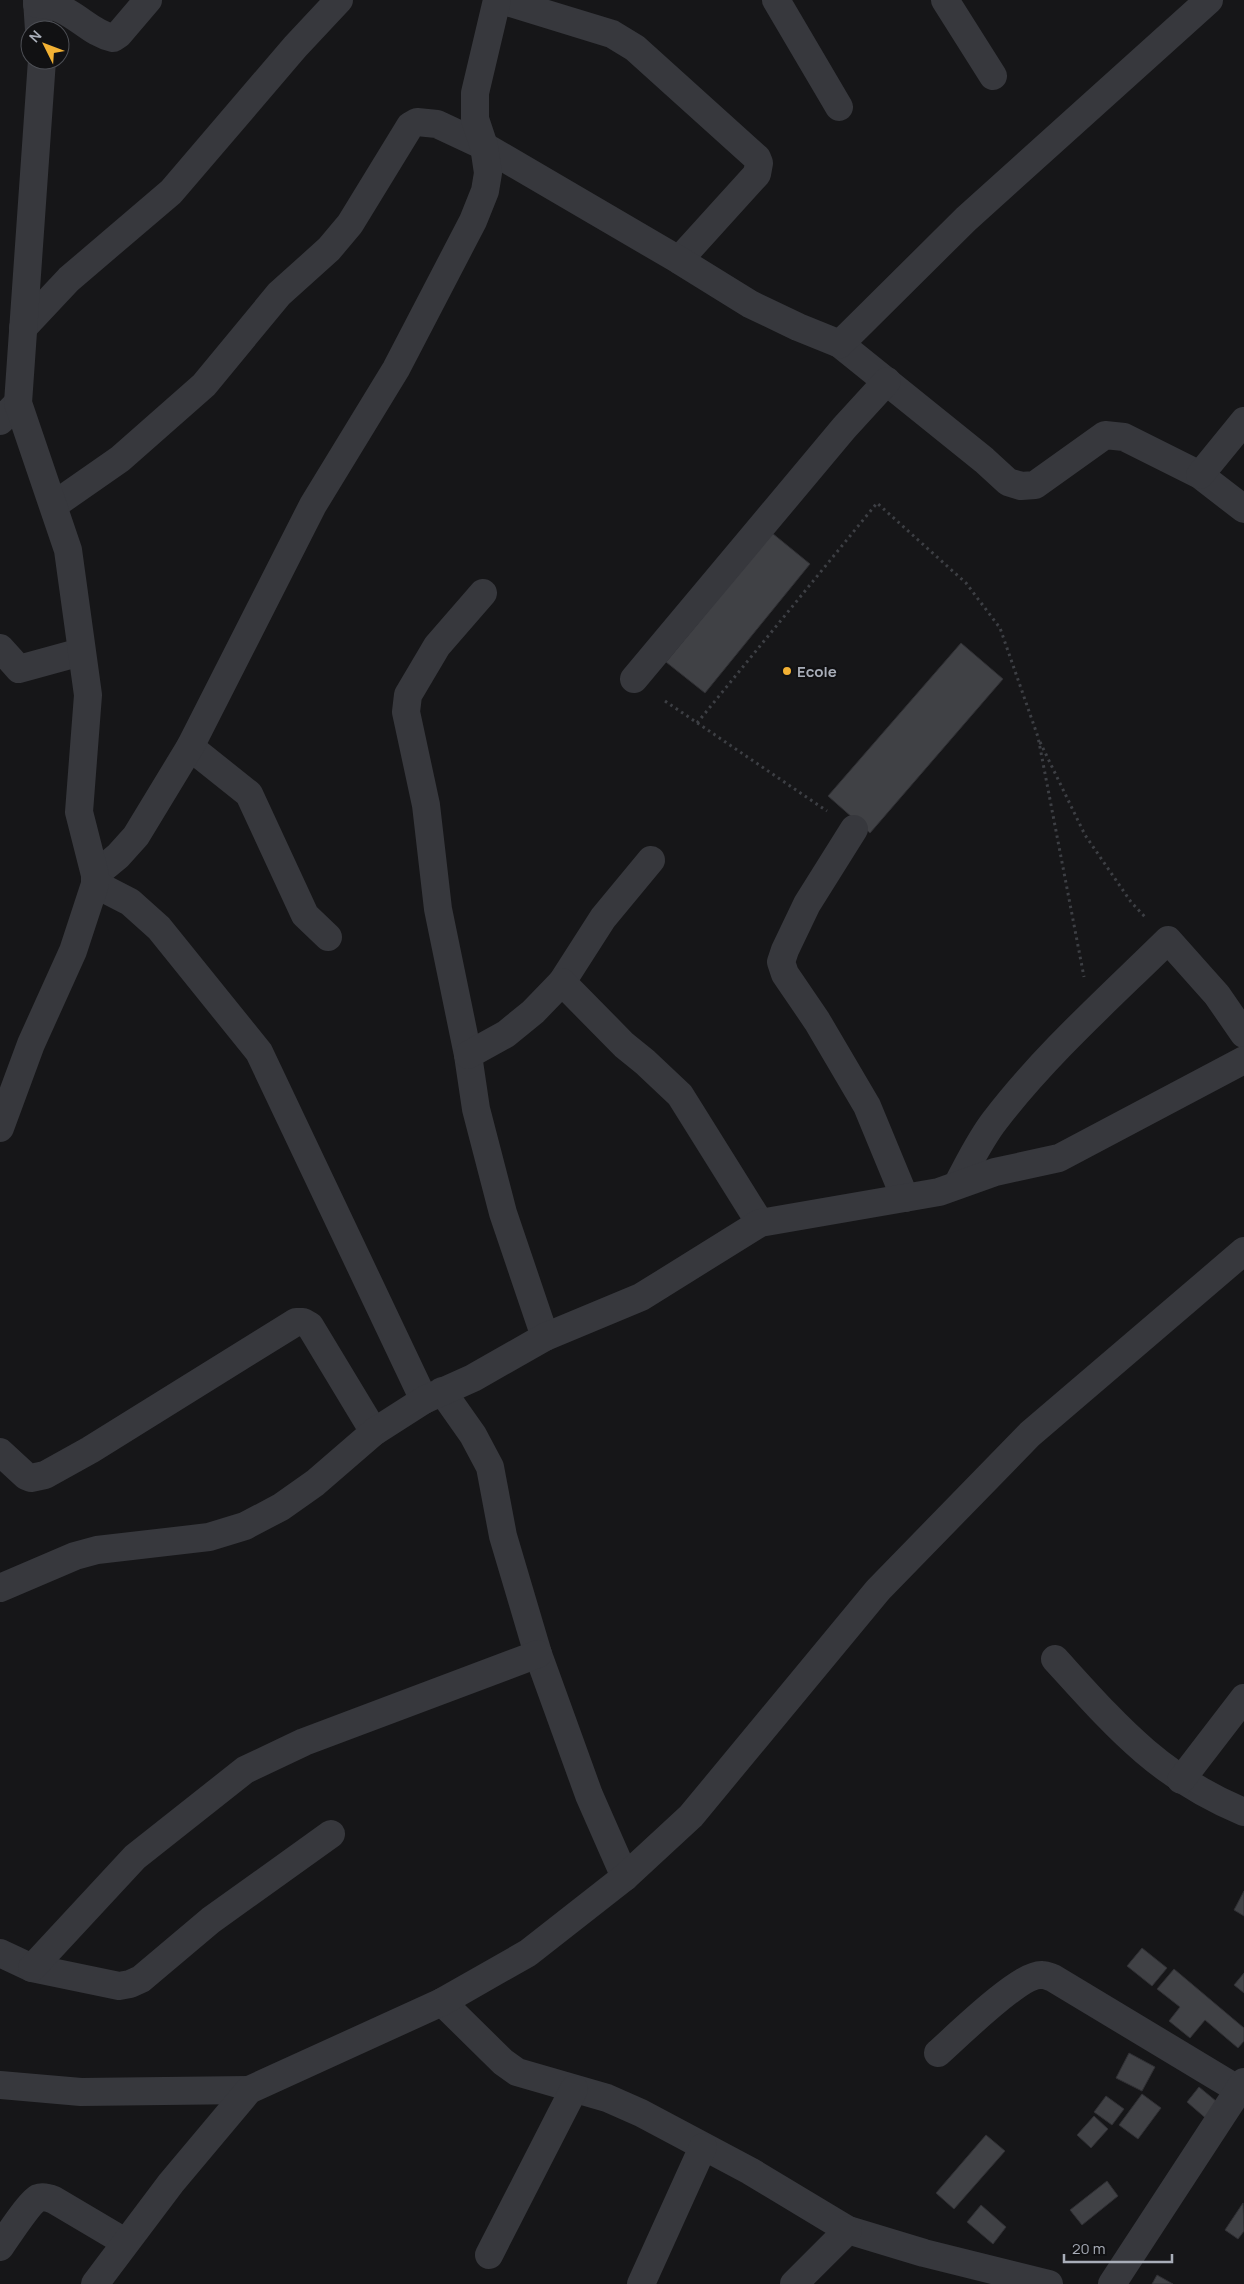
<svg xmlns="http://www.w3.org/2000/svg" width="1244" height="2284" font-family="Manrope,sans-serif">
<style>
.building{fill:#404145;stroke:#303034}
.lines{fill:none;stroke-linecap:round;stroke-linejoin:round}
.path{stroke:#3d3f44;stroke-width:3;stroke-dasharray:2.5 4;stroke-linecap:butt}
.minor{stroke:#37383d;stroke-width:28}
.poi-dot{fill:#f2b134;stroke:#111113;stroke-width:2}
.labels{text-anchor:middle;dominant-baseline:central;stroke-width:4;stroke-linejoin:round;paint-order:stroke}
.poi-label{font-size:15px;font-weight:bold;fill:#a8adb8;stroke:#111113;text-anchor:start}
</style>
<rect width="100%" height="100%" fill="#161618"/>
<g class="building">
<path d="M772,533l38,31 -105,129 -39,-31z"/>
<path d="M961,643l42,36 -133,154 -42,-37z"/>
<path d="M1244,1891v25l-10,-6z"/>
<path d="M1142,1948l25,20 -15,18 -25,-20z"/>
<path d="M1174,1969l70,59v13l-6,7 -33,-28 -15,18 -21,-17 11,-14 -23,-18z"/>
<path d="M1244,1973v20l-10,-8z"/>
<path d="M1129,2053l26,14 -13,24 -26,-13z"/>
<path d="M1199,2087l23,19 -13,15 -22,-19z"/>
<path d="M1142,2094l19,14 -23,31 -19,-14z"/>
<path d="M1106,2096l18,13 -12,16 -18,-13z"/>
<path d="M1094,2116l14,13 -17,19 -14,-13z"/>
<path d="M986,2135l19,16 -51,58 -18,-16z"/>
<path d="M1107,2181l11,15 -36,29 -12,-15z"/>
<path d="M1243,2203l1,28 -6,8 -13,-9z"/>
<path d="M981,2205l25,22 -13,17 -26,-22z"/>
<path d="M1157,2275l16,9h-21z"/>
</g>
<g class="lines">
<g class="path">
<path d="M665,701l162,110"/>
<path d="M697,723l180,-220 89,80 34,45 38,109 46,240"/>
<path d="M1040,742l45,93 46,67 15,16"/>
</g>
<g class="minor">
<path d="M37,0l2,30"/>
<path d="M501,0l111,34 23,14 122,110 2,5 -2,11 -78,86"/>
<path d="M776,0l63,107"/>
<path d="M945,0l48,76"/>
<path d="M37,4c35,0 48,28 76,34l6,-4 29,-34"/>
<path d="M23,328l46,-49 102,-87 124,-145 44,-47"/>
<path d="M840,344l144,116 24,22 13,4 14,-1 70,-50 19,2 76,38 44,34"/>
<path d="M0,421l18,-18"/>
<path d="M1200,475l44,-54"/>
<path d="M54,505l66,-46 84,-74 75,-91 50,-45 21,-25 60,-98 7,-4 20,2 47,22 195,114 71,44 48,23 42,17 126,-125 243,-219"/>
<path d="M483,593l-46,53 -29,49 -2,17 20,93 12,104 30,146 8,54 27,104 42,124"/>
<path d="M0,648l19,21 62,-17"/>
<path d="M634,679l210,-251 43,-47"/>
<path d="M190,747l59,47 56,121 23,22"/>
<path d="M854,829l-47,75 -22,46 -4,12 4,12 32,47 50,85 38,92"/>
<path d="M95,875l23,-19 18,-20 54,-89 123,-242 83,-136 77,-148 12,-30 3,-18 -4,-27 -9,-27v-26l22,-93"/>
<path d="M95,884l35,18 29,26 100,124 165,348"/>
<path d="M562,982l41,-64 48,-58"/>
<path d="M468,1055l38,-21 27,-22 29,-30 62,63 21,17 35,33 80,128"/>
<path d="M0,1128l31,-84 42,-93 22,-67v-9l-16,-63 9,-117 -20,-145 -50,-147 24,-343"/>
<path d="M957,1185c12,-22 23,-46 39,-66 50,-65 113,-121 172,-179l49,55 27,39"/>
<path d="M442,1391l31,44 17,32 13,69 35,118 51,141 36,82"/>
<path d="M0,1452l26,24 5,2 14,-3 45,-25 206,-128h7l7,4 64,106"/>
<path d="M0,1588l75,-32 22,-6 112,-13 36,-11 36,-19 34,-24 59,-51 50,-32 49,-22 72,-41 96,-40 119,-74 179,-31 56,-20 64,-14 185,-98"/>
<path d="M1055,1659c60,66 104,118 189,153"/>
<path d="M1181,1780l63,-82"/>
<path d="M0,1953l32,15 87,18 11,-2 11,-5 70,-59 120,-86"/>
<path d="M32,1968l103,-111 110,-87 59,-28 234,-88"/>
<path d="M442,2002l61,60 14,10 90,26 34,15 109,58 98,59 76,23 125,31"/>
<path d="M938,2053c18,-16 83,-80 104,-78 4,0 8,2 11,3l186,112"/>
<path d="M0,2085l81,7 168,-2"/>
<path d="M0,2247c7,-10 29,-44 38,-49 5,-2 11,0 16,2l71,42"/>
<path d="M489,2255l85,-166"/>
<path d="M95,2284l76,-101 78,-93 193,-88 86,-49 97,-76 66,-61 187,-226 152,-156 214,-183"/>
<path d="M641,2284l62,-137"/>
<path d="M794,2284l54,-54"/>
<path d="M1112,2284l132,-202"/>
</g>
</g>
<circle class="poi-dot" cx="787" cy="671" r="5"/>
<g class="labels">
<g class="poi-label">
<text x="797" y="671">Ecole</text>
</g>
</g>
<g transform="translate(45 45) rotate(312)"><circle r="24" fill="#111113" stroke="#4d4f55"/>
<path d="M0-4L9 19L0 12L-9 19Z" fill="#f2b134"/>
<text y="-8" font-size="14" font-weight="bold" text-anchor="middle" fill="#a8adb8">N</text>
</g>
<path d="M1064 2254v8h108v-8" fill="none" stroke="#a8adb8" stroke-width="2.5"/>
<text x="1072" y="2254" font-size="15" fill="#a8adb8" stroke="#111113" stroke-width="4" paint-order="stroke">20 m</text>
</svg>
